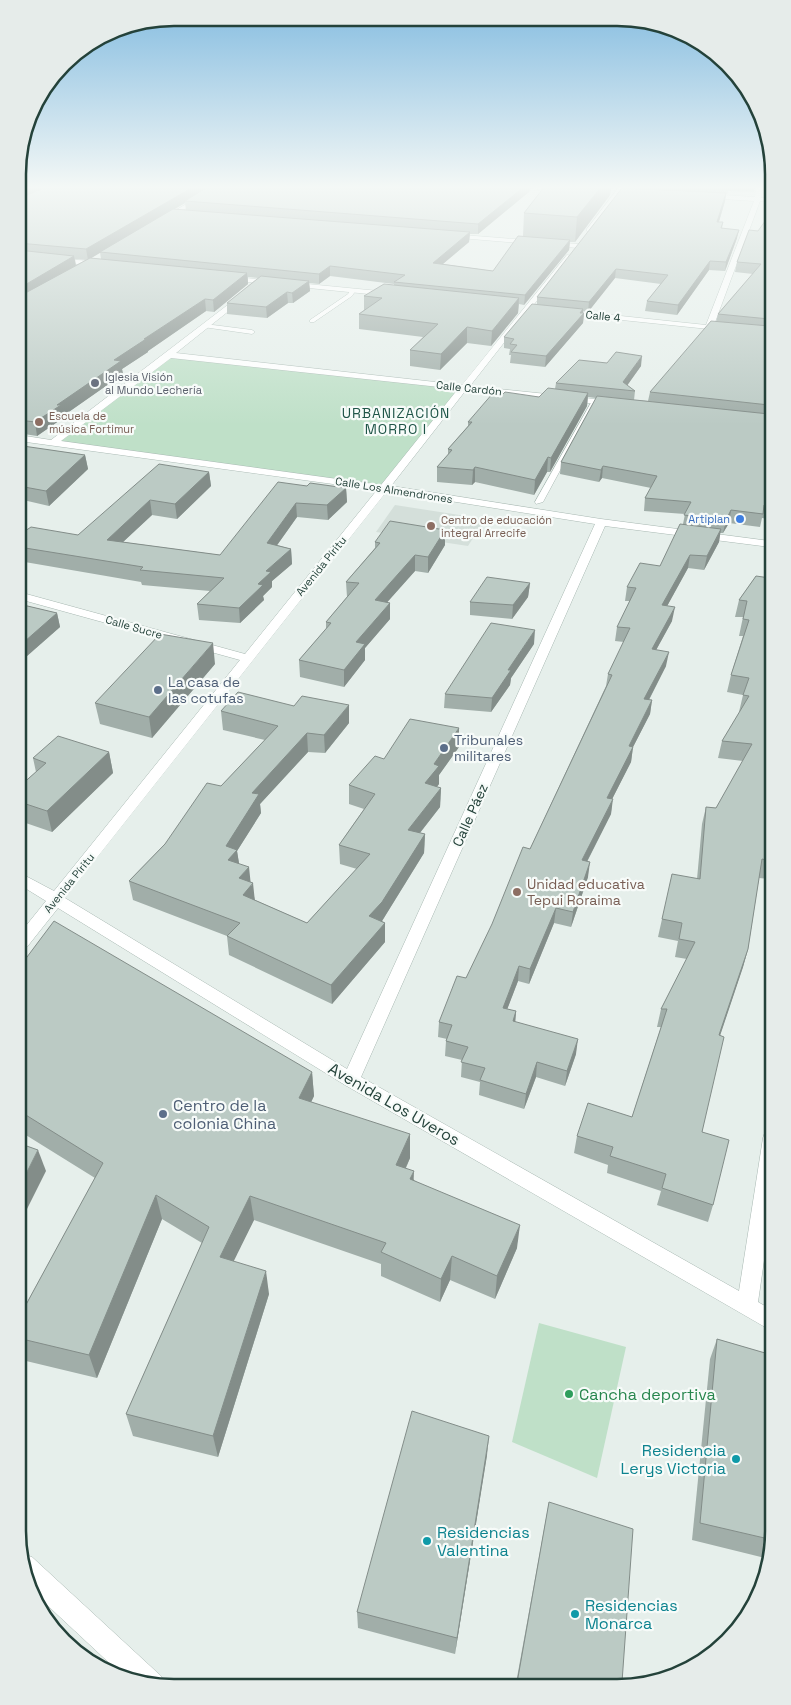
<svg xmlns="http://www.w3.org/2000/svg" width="791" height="1705" font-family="'Space Grotesk',sans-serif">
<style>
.built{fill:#d4dfda}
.green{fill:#bfe0c8}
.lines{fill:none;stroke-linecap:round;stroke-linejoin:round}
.service-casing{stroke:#a8b8b2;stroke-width:1}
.minor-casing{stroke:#a8b8b2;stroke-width:1}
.service{fill:#fff;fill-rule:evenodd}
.minor{fill:#fff;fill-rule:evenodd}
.wall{fill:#a1aea9;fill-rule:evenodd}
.shaded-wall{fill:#838d89}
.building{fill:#bbcac4;stroke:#838d89}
.worship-dot{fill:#6b7280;stroke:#f7fbf9;stroke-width:2}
.education-dot{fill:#8d6e63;stroke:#f7fbf9;stroke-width:2}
.shop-dot{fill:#3f7fe0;stroke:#f7fbf9;stroke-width:2}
.service-dot{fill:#5c6f8a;stroke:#f7fbf9;stroke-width:2}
.leisure-dot{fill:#2e9e5b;stroke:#f7fbf9;stroke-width:2}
.culture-dot{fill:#0f9aa8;stroke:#f7fbf9;stroke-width:2}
.labels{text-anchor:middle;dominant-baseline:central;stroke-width:4.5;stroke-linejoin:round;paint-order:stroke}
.far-street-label{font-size:11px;fill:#24423a;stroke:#f7fbf9}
.far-worship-label{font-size:11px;fill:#5b616d;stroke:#f7fbf9;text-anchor:start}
.far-education-label{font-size:11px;fill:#785e54;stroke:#f7fbf9;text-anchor:start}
.far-shop-label{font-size:11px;fill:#366cbe;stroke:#f7fbf9;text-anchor:end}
.far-quarter-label{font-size:14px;letter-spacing:1px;fill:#1f5548;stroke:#f7fbf9}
.service-label{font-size:14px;fill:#4e5e75;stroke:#f7fbf9;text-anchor:start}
.street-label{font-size:14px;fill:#24423a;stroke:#f7fbf9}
.education-label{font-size:14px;fill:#785e54;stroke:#f7fbf9;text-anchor:start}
.near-street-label{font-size:16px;fill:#24423a;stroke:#f7fbf9}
.near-service-label{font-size:16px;fill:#4e5e75;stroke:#f7fbf9;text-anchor:start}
.near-leisure-label{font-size:16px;fill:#27864d;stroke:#f7fbf9;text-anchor:start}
.near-culture-label{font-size:16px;fill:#0d838f;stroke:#f7fbf9;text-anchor:start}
.rim{fill:none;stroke:#24423a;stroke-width:2.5}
</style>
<rect width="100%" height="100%" fill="#e6efeb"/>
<path class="built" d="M395,505l90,14 -17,27 -92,-14z"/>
<g class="green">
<path d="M169,355l295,33 -80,100 -330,-46z"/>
<path d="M539,1323l87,24 -29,131 -85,-36z"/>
</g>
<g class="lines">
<g class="service-casing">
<g id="service">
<path d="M351,289l5,1 -4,6 -38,26h-4v-2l38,-26z"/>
<path d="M205,324l47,6 3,2 -3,2 -49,-7 -1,-1z"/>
<path d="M592,401l5,1 -54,100 -7,2 -1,-2z"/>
</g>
</g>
<g class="minor-casing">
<g id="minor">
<path d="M216,186h7l-58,35 -5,-1z"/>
<path d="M514,186h41l11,2 -3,2 -46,-2z"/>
<path d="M756,186h6l-1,12h7v4l-8,-1 -46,124 14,2v4l-164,-17 -4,-2 4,-2 142,15 48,-124 -48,-3 -3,-2 3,-2 49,3z"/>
<path d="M619,187l5,1 -33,43h-4v-2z"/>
<path d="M450,234l128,10 3,2 -3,2 -130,-11v-2z"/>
<path d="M18,255l83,7 3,2 -3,2 -83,-7z"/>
<path d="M567,255l5,1 -102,130 144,15 4,3 -1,2 -151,-16 -75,96 210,33 169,22v6l-165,-21 -244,551 378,214 24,-153 2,-6 7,-2v75l-14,97 14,8v21l-427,-246 -287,-177 -31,39 -6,2v-17l25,-31 -26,-16v-12l34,18 186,-231 -221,-61v-7l226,62 132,-164 -358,-49v-6l32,5 191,-146h3v4l-69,55 286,32zM171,358l287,31 -77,96 -320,-44zM387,491l208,33 -248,545 -282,-171z"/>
<path d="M225,276l164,16 4,2 -4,2 -161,-16 -4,-2z"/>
<path d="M23,1554l9,3 129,119 4,8 -21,1 -25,-13 -87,-81 -9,-19z"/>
</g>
</g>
<use href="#service" class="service"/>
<use href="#minor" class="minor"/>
</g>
<g class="wall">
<path d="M18,186l512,5 -52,43h-8l-1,8 -26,22 50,7 30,-35 1,-23 21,-27h74l-3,2h-5l-1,7 -35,47h-5l-1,8 -45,55 -5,-1 -1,9 -27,33 -24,-3 -27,27 -30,-4v-16l13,-13 -64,-8v-15l5,-4v-14l30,-11v-1l-64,-8 -11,8 -10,-1 1,8 -17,12h-5l-21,15 -40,-4v-11l31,-25 -10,-1v7l-34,28 -8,-1 -58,40v1l-26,17 1,5 -60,42v2l-26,18 -13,-2 2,9 1,4 58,8 3,14 -39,37 -30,-7zM185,203l1,7 -12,-1zM100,252l1,7 -10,-1zM75,259l11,1 -10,5z"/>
<path d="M623,186h132l-1,6 -26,-1 -1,3h-1l-1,7 -6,21h4l-1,6 15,10 -12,33 -16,-1 -32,45 -32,-4 2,-10 14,-17 -46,-6 -27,34 -5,-1v2h1l-1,10 -38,44 -35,-4 1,-8h-2l1,-6 -6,-1v-11l33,-33v-7l88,-109z"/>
<path d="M762,186h6v5l-4,-1z"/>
<path d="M768,217l1,302 -7,-1 -2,9 -31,-4 -6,10h-3l-1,9 -15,28 -16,-2 -21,38 5,15 -16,29 10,16 -17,34h3l-2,14 -17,33 -2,15 -19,37 -1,15 -24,48 1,15 -17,50 -17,-4 -25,61 -11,-3 -11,28 9,2 -1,11 61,32 -11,32 -29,-9 -12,32 -45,-14 1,-13 -19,-5 1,-17 -17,-4 1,-15 1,-2 -9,-2 1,-15 27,-44 64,-129 76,-163 2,-12 16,-32 -9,-1 2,-14 13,-26h-5l2,-14 33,-21 23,-42 2,-10 -41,-3 1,-13 6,-10 -49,-10 -3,4 -39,-8 1,-12 35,-64 -8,-1 -1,9 -37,66h-3l-13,23 -59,-13 -3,3 -35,-3v-15l11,-12v-6l20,-23v-4l35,-28 36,3 16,-8 1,-6 51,-20 34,3 -14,19 8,6 -1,9 14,1 2,-9 66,-70 2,-8 35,-40 -18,-2 2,-10z"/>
<path d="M209,472l2,14 -34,33 -25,-4 -29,27 97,13 87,-69 39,2 1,14 -19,18 -31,-3 -20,28 14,4 1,15 -20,17v6l-9,9 1,4 -24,23 -41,-3 -2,-16 13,-13 -68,-6 -1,-3 -122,-21v-26h59z"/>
<path d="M445,530v15l-17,28 -13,-2 -28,31 3,1v16l-25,29v12l-21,27 -44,-10 -1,-17 27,-31v-7l21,-25 -1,-15 29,-34v-6z"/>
<path d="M756,576l11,193 3,1 1,109 -12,-1 -11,71 -5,18 -23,69 -18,96 11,73 -5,17 -51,-17 4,-14 -54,-18 1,-8 -34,-12 3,-17 55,-19 29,-90h-4l4,-18 26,-50 -12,-2 3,-16 -20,-4 4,-18 35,-40 5,-55 4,-17 10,1 27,-47 -25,-3 4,-17 18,-29h-1l4,-17 -16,-3 4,-17 12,-39h-4l4,-19h-8l4,-17z"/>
<path d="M530,583l-2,14 -16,22 -42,-4v-13z"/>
<path d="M19,604l38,9 3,14 -33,29 -7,-2z"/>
<path d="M534,644l-23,34 -1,7 -19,27 -47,-4 1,-14z"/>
<path d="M215,664l-63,74 -52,-14 -5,-21z"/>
<path d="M221,711l128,12 -24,30 -17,-1 -48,52 1,9 -24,38 2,13 11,18 5,18 52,23 50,-54 -17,-5 -1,-19 25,-36 -15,-5v-19l35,-26 75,-12 -20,28v9l-2,3 4,1 -1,19 -20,26 5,1 -1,19 -42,68 3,2v19l-53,62 -103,-49 -2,-19 -94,-36 -4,-19 92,-95 44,-46 -42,-10z"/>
<path d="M109,752l4,21 -61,59 -32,-11v-35l16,-14 -3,-14z"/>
<path d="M21,965l291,107 2,24 -3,6 99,56 -4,10 8,12 103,68 -22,51 -45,-19 -10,22 -59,-26v-12l-127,-44 -21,41 36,33 -51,163 -85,-21 -7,-22 76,-171 -40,-24 -65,159 -75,-18v-48l73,-134 -74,-46z"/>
<path d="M717,1339l55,16 1,187 -4,17 -77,-19 18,-181z"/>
<path d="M487,1455l-32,199 -97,-26 -1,-16z"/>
<path d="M549,1502l73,180 -106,1z"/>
</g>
<g class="shaded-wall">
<path d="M33,186h23l-38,18v-11z"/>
<path d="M195,186h18l-28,15v2l-97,57 -2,-11z"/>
<path d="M525,186h6l-1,5 -52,43v-10z"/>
<path d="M602,186h9l-1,9 -35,47 2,-25z"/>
<path d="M726,193l-1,8 -9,30 1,-9z"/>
<path d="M739,230l-2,8 -12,33 1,-9z"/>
<path d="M470,232l-1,10 -37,31 1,-10z"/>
<path d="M570,240l-1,10 -45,55 1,-10z"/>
<path d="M74,256l2,11 -58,35v-13z"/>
<path d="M710,261l-1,9 -32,45 1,-10z"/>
<path d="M330,266v10l-11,8v-10z"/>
<path d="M616,269l-1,9 -27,34 1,-10z"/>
<path d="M247,273l1,11 -34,28 -1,-12z"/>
<path d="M309,281l1,10 -17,12 -1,-10z"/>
<path d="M287,292l1,11 -21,15 -1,-11z"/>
<path d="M519,298l-1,15 -27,33 1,-15z"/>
<path d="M205,299l1,12 -58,40v1l-26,17 1,5 -60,42v2l-26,18 -2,-14 79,-62 30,-21z"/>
<path d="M583,309v5l1,-1 -1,10 -38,44 1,-11z"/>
<path d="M467,327v16l-27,27 1,-16z"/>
<path d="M642,356l-1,10 -17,24 -1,-8z"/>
<path d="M588,393l-1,13 -37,66 1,-14z"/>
<path d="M23,430l3,14 -7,4v-15z"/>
<path d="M85,455l3,14 -39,37 -3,-15z"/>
<path d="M548,457l-1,15 -13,23 1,-15z"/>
<path d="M603,466l-1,12 -3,4 2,-12z"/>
<path d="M475,467v15l-3,3 1,-15z"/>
<path d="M209,472l2,14 -34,33 -2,-15z"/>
<path d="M346,488l1,14 -19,18 -1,-15z"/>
<path d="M150,500l2,15 -43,40 -2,-15z"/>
<path d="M296,503l1,14 -29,41 -1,-15z"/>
<path d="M731,510l-2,13 -6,10 3,-13z"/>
<path d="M721,529l-2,13 -15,28 3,-14z"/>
<path d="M445,530v15l-17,28v-16z"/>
<path d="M291,549l1,15 -20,17v6l-9,9 1,4 -24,23 -1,-15 27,-37z"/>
<path d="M415,555v16l-40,45v-16z"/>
<path d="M690,555l-2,13 -28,51 2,-14z"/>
<path d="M530,583l-2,14 -16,22 1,-14z"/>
<path d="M390,603v16l-25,29v12l-21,27v-17l12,-28z"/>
<path d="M675,607l-3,14 -23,42 3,-14z"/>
<path d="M57,613l3,14 -33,29 -3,-14z"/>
<path d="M535,630l-1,14 -23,34 -1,7 -19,27 1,-14 16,-28z"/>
<path d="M213,643l2,21 -63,74 -3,-21z"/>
<path d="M669,652l-3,14 -24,47 2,-14z"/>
<path d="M652,700l-2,14 -17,33 -2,15 -26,51 2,-15 22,-52z"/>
<path d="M349,705v18l-24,30 -1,-18z"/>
<path d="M459,728v19l-20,28v9l-14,17v-18l9,-19z"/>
<path d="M307,733l1,19 -48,52 1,9 -24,38 3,18 -9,10 -5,-33 26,-53z"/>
<path d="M109,752l4,21 -61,59 -5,-21z"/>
<path d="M770,756v5l-9,25 4,-17z"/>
<path d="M441,788l-1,19 -32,41v-18z"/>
<path d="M613,799l-2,15 -31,61 2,-15z"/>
<path d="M425,834l-1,19 -42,68 -12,14 -1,-19z"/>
<path d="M590,862l-2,15 -17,50 2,-15z"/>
<path d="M249,867l2,19 2,-3 2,19 -10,12 -6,-36z"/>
<path d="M556,908l-2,15 -25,61 1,-15z"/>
<path d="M385,923v19l-53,62 -1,-19z"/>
<path d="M748,949l-5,18 -29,86 5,-18z"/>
<path d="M519,966l-1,15 -16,42 1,-15z"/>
<path d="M516,1011l-1,15 -2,-5z"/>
<path d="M578,1039l-2,15 -11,32 2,-15z"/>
<path d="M537,1062l-1,15 -12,32 2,-15z"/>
<path d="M312,1072l2,24 -13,27 -2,-25z"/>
<path d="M410,1134v24l-14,31v-24z"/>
<path d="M38,1150l8,21 -24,48v-37z"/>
<path d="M414,1171l-1,24 -3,-16z"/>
<path d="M156,1195l6,24 -65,159 -8,-23z"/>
<path d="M250,1196l4,24 -30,61 -4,-24z"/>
<path d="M520,1225l-3,23 -22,51 2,-23z"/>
<path d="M452,1256l-2,24 -10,22 1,-23z"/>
<path d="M266,1271l3,23 -51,163 -5,-21z"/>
<path d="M489,1436l-2,19 -32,199 2,-16z"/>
</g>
<g class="building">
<path d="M18,186h15l-15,7z"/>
<path d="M48,186h147l-109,63 -68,-6v-44z"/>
<path d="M209,186h316l-47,38 -293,-23z"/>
<path d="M545,186h57l-25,31 -53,-4z"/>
<path d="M622,188l104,5 -9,29h6l-2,6 18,2 -13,32 -16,-1 -32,44 -31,-4 21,-26 -52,-6 -27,33 -52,-5z"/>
<path d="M173,209l297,23 -37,31 60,8 25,-35 52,4 -45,55 -131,-13 11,-7 -75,-9 -11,8 -219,-22z"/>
<path d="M768,217l1,102 -51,-5 43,-50 -24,-2 12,-32 9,1z"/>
<path d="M18,250l56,6 -56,33z"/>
<path d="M90,258l157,15 -34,27 -8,-1 -61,40h2l-32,21 7,1 -64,44h4l-26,17 -16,-2 -1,-123z"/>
<path d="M261,276l48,5 -17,12 -5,-1 -21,15 -39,-4z"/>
<path d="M384,284l135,14 -27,33 -25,-4 -26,27 -31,-4 28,-26 -79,-10 23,-16 -18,-2z"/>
<path d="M532,304l51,5 -3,4h4l-38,43 -35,-4 6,-7 -7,-1 4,-5 -10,-2z"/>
<path d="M711,321l58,5v79l-119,-13z"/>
<path d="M616,352l26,4 -19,26 12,9 -79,-8 23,-23 28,3z"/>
<path d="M548,388l40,5 -37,65 -3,-1 -13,23 -60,-13 -2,3 -36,-3 15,-17 -4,-1 24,-27h-4l25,-29 10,1 2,-2 34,5z"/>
<path d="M597,396l172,18v92l-5,-1 -1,9 -32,-4 -5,10 -42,-5 7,-13 -46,-4 12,-22 -54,-10 -2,4 -40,-8z"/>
<path d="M19,442l8,1 -4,3 62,9 -39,36 -27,-5z"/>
<path d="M159,464l50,8 -34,32 -25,-4 -43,40 113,15 58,-73 29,4 3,-3 36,5 -19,17 -31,-2 -29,40 24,6 -25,22 5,1 -13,12 5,1 -24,23 -42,-4 27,-26 -84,-8 3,-3 -124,-20v-12l12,-8 47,8z"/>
<path d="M390,521l55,9 -17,27 -13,-2 -40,45 15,3 -34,39 9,2 -21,26 -45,-10 32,-37 -5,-1 33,-39 -13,-1 34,-39 -5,-1z"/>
<path d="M680,524l41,5 -14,27 -17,-1 -28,50 13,2 -23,42 17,3 -25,47 8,1 -23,46 4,1 -26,51 6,1 -31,61 8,2 -17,50 -17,-4 -26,61 -11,-3 -16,42 13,3 -3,10 65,18 -11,32 -30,-9 -11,32 -46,-14 5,-12 -24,-6 7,-15 -22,-6 6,-16 -13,-3 18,-46 9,2 26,-54 31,-77 7,2 82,-174 -4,-1 22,-46 -13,-1 19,-39 -9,-1 13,-24 20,3z"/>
<path d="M756,576l14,2v178l-5,13 5,1 1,91 -9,-2 -14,90 -29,86 5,2 -22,95 27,8 -16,65 -51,-17 4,-14 -56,-18 3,-9 -36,-11 11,-33 44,14 35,-108h-6l34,-67 -16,-3 3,-16 -20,-4 10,-45 28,5 6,-72 10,1 36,-64 -30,-3 27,-45 -6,-1 6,-17 -18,-3 18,-55 -6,-1 4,-18 -8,-1z"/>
<path d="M487,577l43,6 -17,22 -43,-3z"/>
<path d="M19,604l38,9 -33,29 -4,-1z"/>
<path d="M491,623l44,7 -27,40h3l-19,28 -47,-4z"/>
<path d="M160,634l53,9 -64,74 -54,-14z"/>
<path d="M238,692l56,14 8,-10 47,9 -25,30 -17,-2 -55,60 7,1 -33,52 11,4 -9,10 21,7 -10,11 14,5 -10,12 64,28 63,-69 -31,-9 36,-51 -26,-9 26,-29 9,3 26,-40 49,9 -25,36 5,2 -14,17 16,5 -33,42 17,4 -43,68 -13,14 16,7 -54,62 -104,-49 13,-13 -111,-42 36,-37 42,-61 14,3 57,-60 -57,-15z"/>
<path d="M58,736l51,16 -62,59 -27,-9v-16l26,-23 -13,-5z"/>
<path d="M54,921l258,151 -13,26 111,36 -14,31 18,6 -4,8 110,46 -23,51 -45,-20 -11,23 -60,-27 5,-9 -136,-47 -30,61 46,14 -53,165 -87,-22 83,-187 -53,-32 -67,160 -67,-16v-27l81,-149 -82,-51v-147z"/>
<path d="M21,1144l17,6 -16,32z"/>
<path d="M717,1339l55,16 1,185 -73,-17z"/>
<path d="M412,1411l77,25 -32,202 -100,-26z"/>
<path d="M549,1502l84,27 -11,153 -105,1z"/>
</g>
<linearGradient id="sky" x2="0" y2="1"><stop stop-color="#84bce0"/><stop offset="0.44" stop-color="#f4f8f6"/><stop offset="1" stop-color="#f4f8f6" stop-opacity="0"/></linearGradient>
<rect width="791" height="425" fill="url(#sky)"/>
<circle class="worship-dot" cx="95" cy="383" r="5"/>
<g class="education-dot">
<circle cx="39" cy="422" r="5"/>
<circle cx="431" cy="526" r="5"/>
<circle cx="517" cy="892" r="5"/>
</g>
<circle class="shop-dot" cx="740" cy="519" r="5"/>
<g class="service-dot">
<circle cx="158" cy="690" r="5"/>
<circle cx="444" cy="748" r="5"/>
<circle cx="163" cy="1114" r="5"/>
</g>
<circle class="leisure-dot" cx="569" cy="1394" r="5"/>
<g class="culture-dot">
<circle cx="736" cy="1459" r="5"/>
<circle cx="427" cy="1541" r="5"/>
<circle cx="575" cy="1614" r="5"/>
</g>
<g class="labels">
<g class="far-street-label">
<text transform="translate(603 316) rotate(6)">Calle 4</text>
<text transform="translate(469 388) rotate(6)">Calle Cardón</text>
<text transform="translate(394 490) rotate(9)">Calle Los Almendrones</text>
<text transform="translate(321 566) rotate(-51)">Avenida Píritu</text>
<text transform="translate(134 627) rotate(16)">Calle Sucre</text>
<text transform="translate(69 883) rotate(-51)">Avenida Píritu</text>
</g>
<g class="far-worship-label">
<text x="105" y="377">Iglesia Visión<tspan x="105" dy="13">al Mundo Lechería</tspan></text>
</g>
<g class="far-education-label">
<text x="49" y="416">Escuela de<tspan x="49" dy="13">música Fortimur</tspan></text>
<text x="441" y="520">Centro de educación<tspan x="441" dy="13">integral Arrecife</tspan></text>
</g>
<g class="far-shop-label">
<text x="730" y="519">Artiplan</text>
</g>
<g class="far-quarter-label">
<text x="396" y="413">URBANIZACIÓN<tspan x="396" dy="16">MORRO I</tspan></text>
</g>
<g class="service-label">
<text x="168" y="682">La casa de<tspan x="168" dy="16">las cotufas</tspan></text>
<text x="454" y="740">Tribunales<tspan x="454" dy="16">militares</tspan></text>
</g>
<g class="street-label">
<text transform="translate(470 815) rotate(-66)">Calle Páez</text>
</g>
<g class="education-label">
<text x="527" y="884">Unidad educativa<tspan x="527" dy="16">Tepui Roraima</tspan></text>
</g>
<g class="near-street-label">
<text transform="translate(394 1104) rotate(30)">Avenida Los Uveros</text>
</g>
<g class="near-service-label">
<text x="173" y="1105">Centro de la<tspan x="173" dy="18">colonia China</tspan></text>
</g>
<g class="near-leisure-label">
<text x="579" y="1394">Cancha deportiva</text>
</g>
<g class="near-culture-label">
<text x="726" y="1450" text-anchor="end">Residencia<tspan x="726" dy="18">Lerys Victoria</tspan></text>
<text x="437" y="1532">Residencias<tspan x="437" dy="18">Valentina</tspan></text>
<text x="585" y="1605">Residencias<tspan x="585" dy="18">Monarca</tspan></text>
</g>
</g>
<path d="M0 0H791V1705H0ZM174 26H617A148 148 0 0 1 765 174V1531A148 148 0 0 1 617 1679H174A148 148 0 0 1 26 1531V174A148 148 0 0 1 174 26Z" fill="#e6ecea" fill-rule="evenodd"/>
<path class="rim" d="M174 26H617A148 148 0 0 1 765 174V1531A148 148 0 0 1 617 1679H174A148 148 0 0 1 26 1531V174A148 148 0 0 1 174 26Z"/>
</svg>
